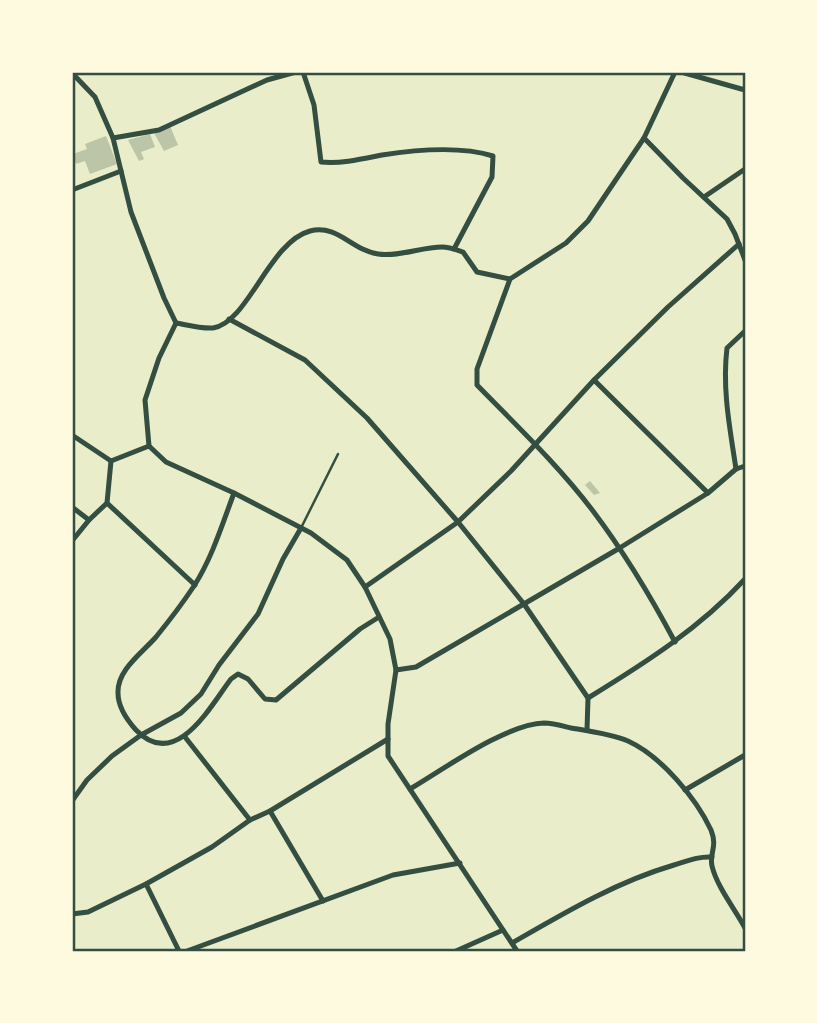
<svg xmlns="http://www.w3.org/2000/svg" width="817" height="1023" font-family="Rubik,sans-serif">
<style>
.building{fill:#bcc5a7}
.lines{fill:none;stroke-linecap:round;stroke-linejoin:round}
.service{stroke:#344e41;stroke-width:2.5}
.minor{stroke:#344e41;stroke-width:5}
.neatline{fill:none;stroke:#344e41;stroke-width:2.5}
</style>
<rect width="100%" height="100%" fill="#e9edc9"/>
<g class="building">
<path d="M170,126l8,19 -14,6 -10,-18z"/>
<path d="M150,134l5,13 -14,5 3,7 -5,2 -11,-21z"/>
<path d="M106,136l11,28 -27,10 -5,-13 -9,3 -3,-10 14,-5 -2,-5z"/>
<path d="M590,481l10,12 -6,2 -9,-10z"/>
</g>
<g class="lines">
<path class="service" d="M302,526l36,-72"/>
<g class="minor">
<path d="M303,72l11,33 7,57c20,2 41,-3 61,-7 32,-5 79,-9 111,1l-1,21 -38,72"/>
<path d="M681,72l64,18"/>
<path d="M72,73l23,24 18,41 18,74 33,86 12,25"/>
<path d="M113,138l46,-8 108,-50 29,-8"/>
<path d="M644,138l39,40 44,41 8,15 10,26"/>
<path d="M72,190l49,-19"/>
<path d="M704,197l41,-28"/>
<path d="M229,319l76,41 62,58 91,104 66,82 64,94 -1,32"/>
<path d="M594,380l114,113"/>
<path d="M72,435l39,26"/>
<path d="M149,446l-4,-46 14,-42 17,-35c11,2 26,6 37,5 35,-5 56,-86 97,-97 28,-7 41,19 68,23 22,3 43,-7 64,-7 7,0 15,3 21,5l14,20 33,7"/>
<path d="M736,469c-6,-40 -14,-80 -9,-121l18,-17"/>
<path d="M234,493c-12,32 -22,65 -40,93 -12,18 -25,35 -38,51 -14,16 -39,33 -38,56 0,14 9,27 18,37 40,42 75,-25 95,-51l7,-5 10,5 17,20 11,1 84,-71 19,-12"/>
<path d="M107,503l88,82"/>
<path d="M72,507l17,13"/>
<path d="M72,541l17,-21 18,-17 4,-42 38,-15 17,16 68,31 77,40 36,27 18,27 25,52 6,31 -8,54v32l129,195"/>
<path d="M365,587l93,-65 53,-51 83,-91 74,-73 71,-63"/>
<path d="M675,642c-24,-45 -51,-90 -82,-131 -34,-45 -76,-85 -116,-126v-16l33,-90 56,-36 22,-22 56,-83 31,-66"/>
<path d="M396,670l20,-3 202,-118 90,-56 28,-24 9,-3"/>
<path d="M588,698c57,-35 112,-70 157,-119"/>
<path d="M185,737l65,83"/>
<path d="M410,789c34,-20 96,-65 134,-66 9,0 19,3 27,5 18,3 40,6 57,13 33,15 68,57 83,89 7,17 -2,23 1,36 5,21 23,43 33,62"/>
<path d="M685,790l60,-35"/>
<path d="M72,801l15,-21 25,-24 29,-21 40,-22 20,-19 18,-29 39,-51 25,-55 18,-31"/>
<path d="M270,811l53,90"/>
<path d="M146,884l33,67"/>
<path d="M72,914l16,-2 58,-28 66,-37 38,-27 20,-9 118,-72"/>
<path d="M512,943c52,-30 104,-61 162,-78 13,-4 25,-9 38,-8"/>
<path d="M187,951l206,-76 67,-12"/>
<path d="M456,951l47,-21"/>
</g>
</g>
<rect width="817" height="1023" fill="none" stroke="#fefae0" stroke-width="147"/>
<rect x="74" y="74" width="670" height="876" class="neatline"/>
</svg>
